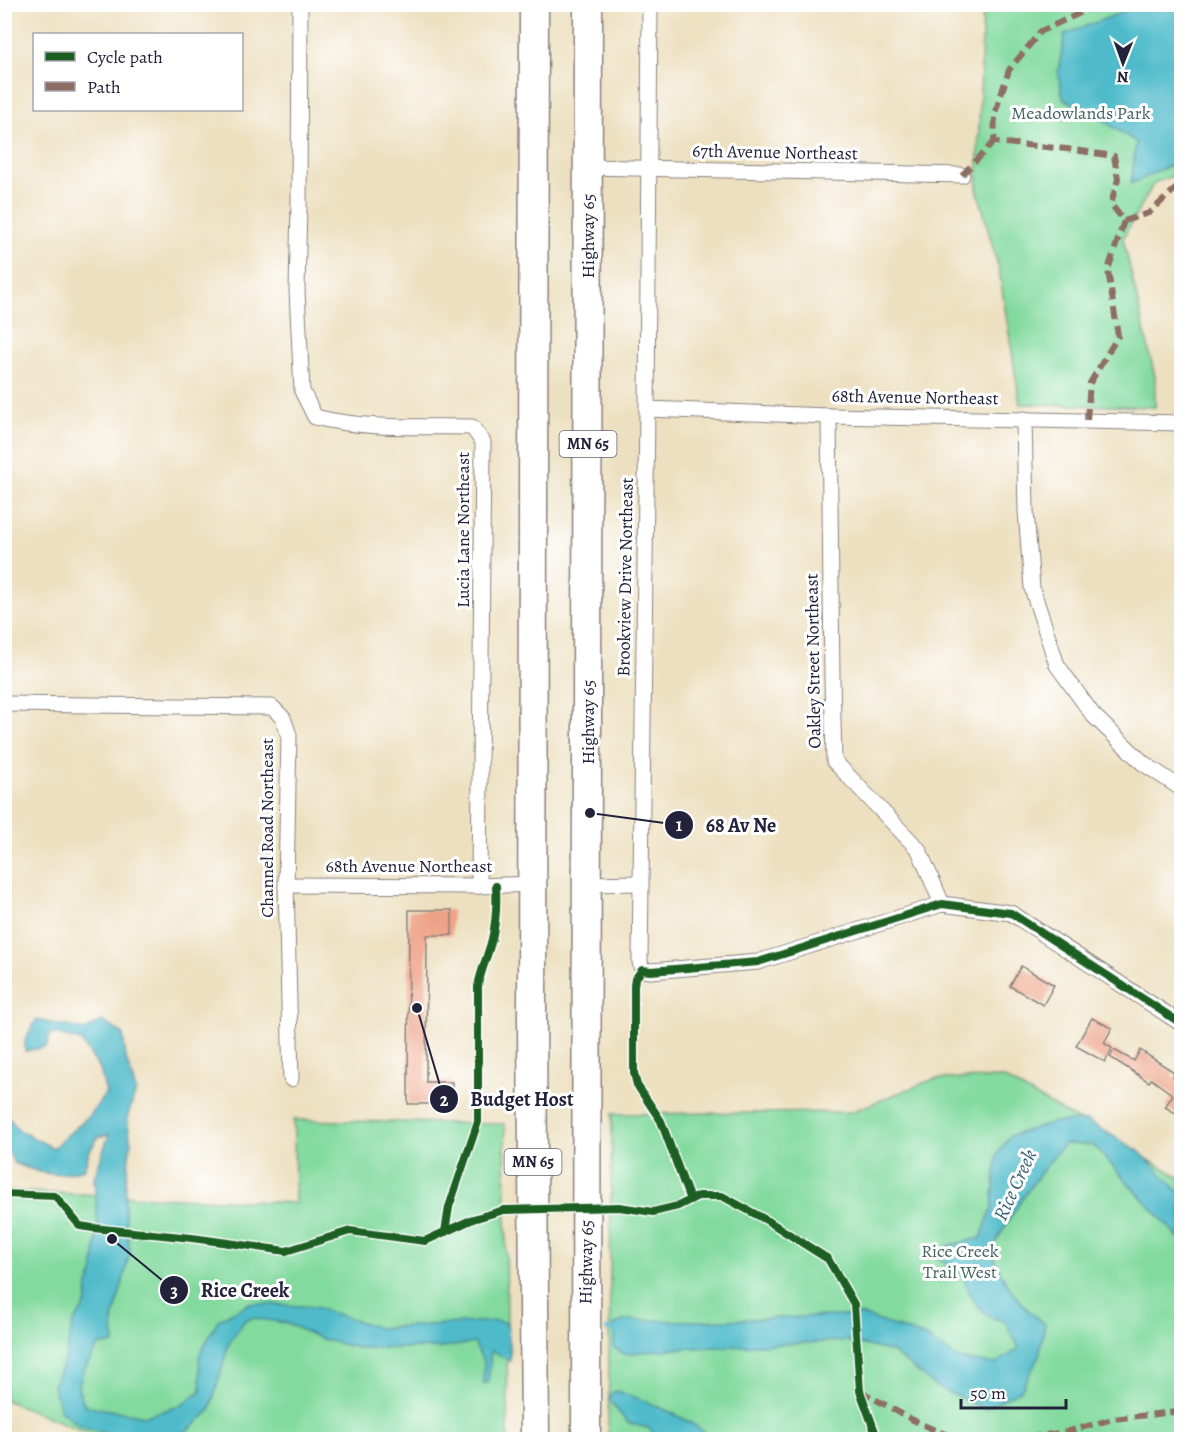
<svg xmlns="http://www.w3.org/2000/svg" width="1186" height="1444" font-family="Alegreya,serif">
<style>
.green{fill:#82da9e;stroke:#527e6c;stroke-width:1.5}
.water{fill:#4fbbca;stroke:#386e82;stroke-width:1.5}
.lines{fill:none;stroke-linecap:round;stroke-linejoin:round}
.stream{stroke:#4fbbca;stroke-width:4.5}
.building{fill:#eea186}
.street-casing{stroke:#88817e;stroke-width:17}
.highway-casing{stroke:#88817e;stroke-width:31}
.street{stroke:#fff;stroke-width:15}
.highway{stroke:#fff;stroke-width:28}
.quiet{stroke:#8d6e63;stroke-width:6;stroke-dasharray:12 6;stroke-linecap:butt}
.cycleway-casing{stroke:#fff;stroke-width:11}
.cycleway{stroke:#1b5e20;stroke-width:8}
.labels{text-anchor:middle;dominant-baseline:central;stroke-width:6;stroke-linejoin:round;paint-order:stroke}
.shield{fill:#fff;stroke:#646476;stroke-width:1.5}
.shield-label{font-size:16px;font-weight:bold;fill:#22223b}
.park-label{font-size:18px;fill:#44625e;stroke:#fff}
.street-label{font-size:18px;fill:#22223b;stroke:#fff}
.water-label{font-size:20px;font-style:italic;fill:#345f74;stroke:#fff}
.leader{fill:none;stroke:#22223b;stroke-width:2}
.callout-dot{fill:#22223b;stroke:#fff;stroke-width:2}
.mark-label{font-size:18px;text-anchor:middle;font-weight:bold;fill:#fff}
.callout-label{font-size:20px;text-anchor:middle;font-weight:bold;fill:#22223b;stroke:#fff;stroke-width:6;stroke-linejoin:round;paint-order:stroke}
</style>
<rect width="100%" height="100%" fill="#fff"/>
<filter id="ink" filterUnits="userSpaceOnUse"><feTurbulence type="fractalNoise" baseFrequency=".0167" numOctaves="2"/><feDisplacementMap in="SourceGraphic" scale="12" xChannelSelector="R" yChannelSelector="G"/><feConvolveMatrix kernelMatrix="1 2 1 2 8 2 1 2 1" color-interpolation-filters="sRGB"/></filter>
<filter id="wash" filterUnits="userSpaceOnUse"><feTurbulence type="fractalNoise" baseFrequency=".008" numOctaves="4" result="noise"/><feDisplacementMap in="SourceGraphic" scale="24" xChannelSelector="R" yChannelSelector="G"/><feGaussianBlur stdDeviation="1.35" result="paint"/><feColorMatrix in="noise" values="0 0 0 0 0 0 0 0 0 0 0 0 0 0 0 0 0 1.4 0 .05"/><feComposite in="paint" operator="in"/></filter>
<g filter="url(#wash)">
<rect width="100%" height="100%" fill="#ede0c0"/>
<g class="green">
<path d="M983,5h198v168l-27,10 -31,55 32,139v30l-135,-3 -21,-134 -22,-82z"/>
<path d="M1003,1078l178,100v261l-573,1 4,-326 239,-2 83,-33z"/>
<path d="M294,1120l211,4 3,315h-405l-98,-39v-209l290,12z"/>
</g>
<g class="water">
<path d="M1144,4l37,1v155l-50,24 5,-42 -52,-34 -21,-9 -5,-28 7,-37z"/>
<path d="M36,1020l49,10 17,-9 21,13 3,25 10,32 -9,27 4,25 -5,37 -1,33 5,39 -17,69 1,23 -15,1 -16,26 -5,17 7,18 61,10 33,-10 22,-15 -2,-35 19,-36 32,-17 65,4 64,21 117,-7 11,2 3,23v15l-19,-11 -3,33h-5l1,-21 -10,-19 -35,5h-82l-35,-9 -36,-16 -33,-5 -8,2 -16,23 -19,68 -23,20 -26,8 -25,1 -20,-3 -37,-12 -18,-14 -8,-25 13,-30 6,-30 15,-24 1,-17 5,-11 5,-48 -4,-48 15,-44 -11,3 -9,15 -5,17c-30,9 -41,5 -70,-6l-9,-18v-33l13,18 35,18 38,-34 15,-21 -6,-24 -19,-28 -30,-8 -5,14 -21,4v-11z"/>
<path d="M1087,1121l52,30 42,43v46l-88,-95 -29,-1c-29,33 -52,69 -73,107 11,28 29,56 54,73l-6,32 -18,34 -36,19 -48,-22 -45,-35 -44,-11 -177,8 -47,5 -10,-6v-23l12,-5 71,1 165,-6 66,23 30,21 38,5 23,-16 -14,-27 -16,-4 -15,-15 -12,-28 -32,-21 20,-8 31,-7 11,-31 5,-52 13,-19 45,-14z"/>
<path d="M616,1391c26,8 78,28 95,48h-51l-12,-11 -20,-5 -19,-23 3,-7z"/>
</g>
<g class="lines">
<path class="stream" d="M607,1330h13"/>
</g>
<g id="blocks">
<g class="building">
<path d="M409,910h43v25h-25l-1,147h26v22h-44z"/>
<path d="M1021,966l33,19 -11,20 -33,-19z"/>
<path d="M1092,1018l20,10 -8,15 8,5 -7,14 -29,-16z"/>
<path d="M1114,1050l20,11 6,-11 34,22 -2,4 10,5v36l-17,-10 8,-12 -22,-16 -2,3 -39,-25z"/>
</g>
</g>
</g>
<g filter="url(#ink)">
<use href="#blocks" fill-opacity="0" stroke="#88817e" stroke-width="1.5"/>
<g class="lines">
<g class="street-casing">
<g id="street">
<path d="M300,4l-1,202 -2,85 5,100 13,26c51,13 105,9 157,10l11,15 -4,444"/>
<path d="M650,4l-3,405 -7,553 2,8 9,1 107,-9 184,-58 69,9 171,111"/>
<path d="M588,167l374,8"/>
<path d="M647,409l182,7 353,7"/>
<path d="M829,416l3,262 2,83 85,89 23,54"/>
<path d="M1024,419l2,92 6,77 25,77 36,50 50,48 39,26"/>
<path d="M4,704l268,3 11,11 6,17 -3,150 5,194"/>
<path d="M587,884l54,-1"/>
<path d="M286,885l193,1 54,-2"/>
</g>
</g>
<g class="highway-casing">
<g id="highway">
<path d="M534,4l-2,1017 3,419"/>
<path d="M586,1440l2,-1436"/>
</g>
</g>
<use href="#street" class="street"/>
<use href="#highway" class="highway"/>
<g class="quiet">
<path d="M962,175l32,-33"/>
<path d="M1124,221l25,-8 33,-30"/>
<path d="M1087,420l3,-37 28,-47 -10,-66 16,-49 -13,-17 7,-25 -4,-23 -47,-7 -73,-7 1,-29 14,-43 32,-39 59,-27"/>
<path d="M860,1391c34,18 67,40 105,49"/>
<path d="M1010,1440l56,-8 47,-13 69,-8"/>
</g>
<g class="cycleway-casing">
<g id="cycleway">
<path d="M4,1194l51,2 25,30 13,2 99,10 94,13 64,-20 75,10 48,-22 31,-9 115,-3 34,5 25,-6 20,-10h24l46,25 60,38 26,45 6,87 18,49"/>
<path d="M690,1200l-29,-79 -24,-36 -3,-12v-88l1,-6 7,-9 9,1 107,-9 184,-58 69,9 171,111"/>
<path d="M445,1232l4,-25 29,-85v-136c3,-16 10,-31 14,-47 4,-17 5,-35 4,-53"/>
</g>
</g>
<use href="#cycleway" class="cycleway"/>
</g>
</g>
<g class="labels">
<g class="shield">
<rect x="559.5" y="431" width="57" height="26" rx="4.5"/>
<rect x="504.5" y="1149" width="57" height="26" rx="4.5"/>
</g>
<g class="shield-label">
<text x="588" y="444">MN 65</text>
<text x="533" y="1162">MN 65</text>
</g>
<g class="park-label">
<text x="1081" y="113">Meadowlands Park</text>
<text x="960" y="1251">Rice Creek<tspan x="960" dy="21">Trail West</tspan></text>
</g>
<g class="street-label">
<text transform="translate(775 152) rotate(1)">67th Avenue Northeast</text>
<text transform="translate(588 236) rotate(-90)">Highway 65</text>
<text transform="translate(915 397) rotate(1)">68th Avenue Northeast</text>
<text transform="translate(463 530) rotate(-90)">Lucia Lane Northeast</text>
<text transform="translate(625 577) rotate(-89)">Brookview Drive Northeast</text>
<text transform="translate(813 661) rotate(-91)">Oakley Street Northeast</text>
<text transform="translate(588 722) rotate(-90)">Highway 65</text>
<text transform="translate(267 828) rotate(-90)">Channel Road Northeast</text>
<text x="409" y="866">68th Avenue Northeast</text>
<text transform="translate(586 1262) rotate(-89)">Highway 65</text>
</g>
<g class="water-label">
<text transform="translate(1015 1185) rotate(-65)">Rice Creek</text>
</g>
</g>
<path class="leader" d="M590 813L679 825M417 1008L444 1099M112 1239L174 1290"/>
<g class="callout-dot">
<circle cx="590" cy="813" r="6"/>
<circle cx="417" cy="1008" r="6"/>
<circle cx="112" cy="1239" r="6"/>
<circle cx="679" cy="825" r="15"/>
<circle cx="444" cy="1099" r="15"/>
<circle cx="174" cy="1290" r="15"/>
</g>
<g class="mark-label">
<text x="679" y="831">1</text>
<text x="444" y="1106">2</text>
<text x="174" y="1297">3</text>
</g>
<g class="callout-label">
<text x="741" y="832">68 Av Ne</text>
<text x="522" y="1106">Budget Host</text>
<text x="245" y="1297">Rice Creek</text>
</g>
<rect width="1186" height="1444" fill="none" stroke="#fff" stroke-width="24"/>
<rect x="33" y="33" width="210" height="78" fill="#ffffff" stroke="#a7a7b1" stroke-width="1.5"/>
<rect x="45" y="52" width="30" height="9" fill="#1b5e20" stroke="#a7a7b1" stroke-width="1.5"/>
<text x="87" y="63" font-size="18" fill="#22223b">Cycle path</text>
<rect x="45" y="82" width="30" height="9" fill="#8d6e63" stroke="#a7a7b1" stroke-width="1.5"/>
<text x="87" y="93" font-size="18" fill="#22223b">Path</text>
<g transform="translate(1123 63) rotate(181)" stroke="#ffffff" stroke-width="4.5" paint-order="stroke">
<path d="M0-4.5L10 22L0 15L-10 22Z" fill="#22223b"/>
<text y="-9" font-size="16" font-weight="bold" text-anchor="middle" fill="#22223b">N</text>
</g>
<path d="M961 1399v9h105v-9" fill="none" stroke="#22223b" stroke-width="3"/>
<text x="970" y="1399" font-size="18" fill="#22223b" stroke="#ffffff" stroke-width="4.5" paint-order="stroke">50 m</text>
</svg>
